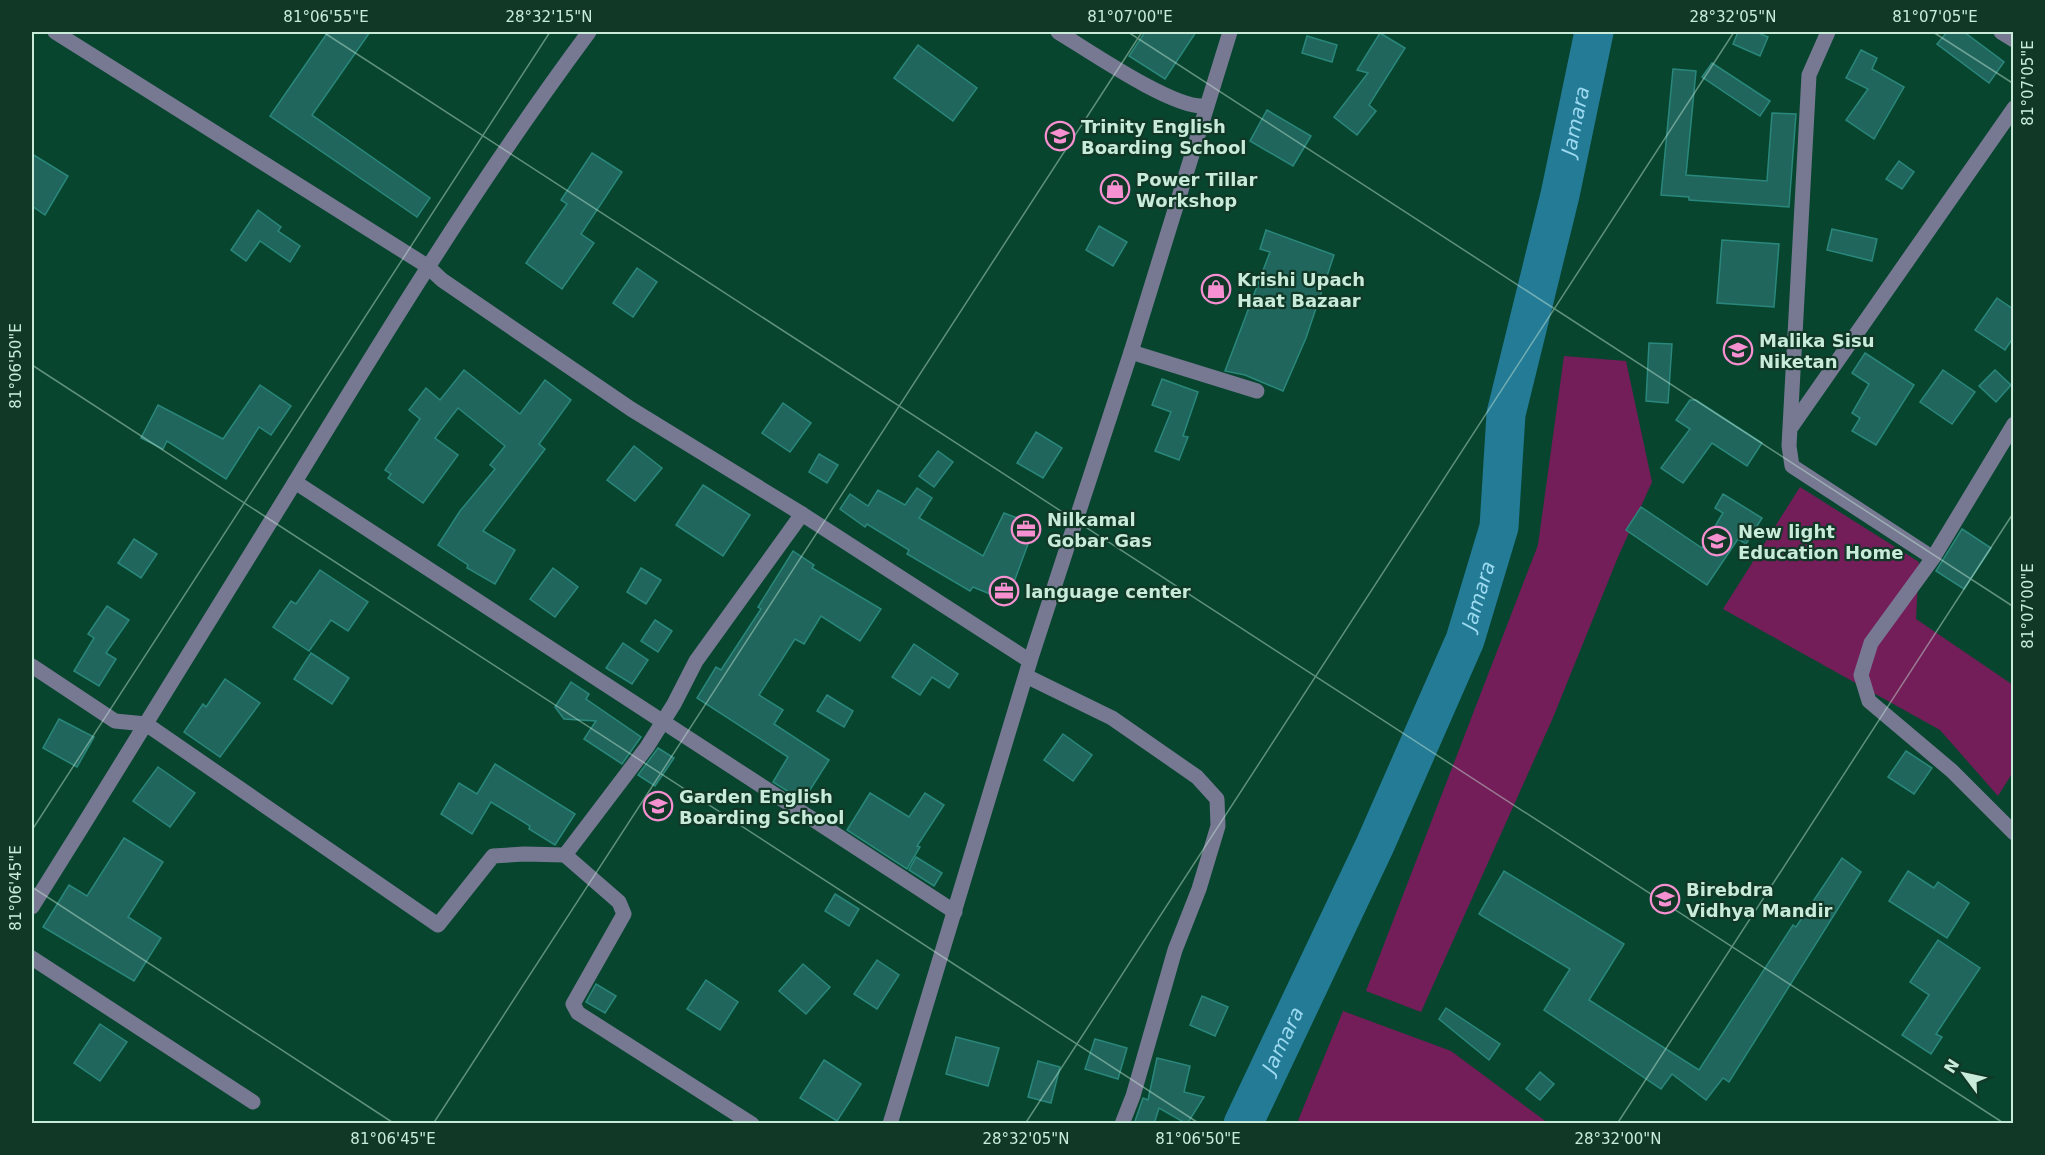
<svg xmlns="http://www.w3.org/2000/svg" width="2045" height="1155" font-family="'DejaVu Sans',sans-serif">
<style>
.green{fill:#731d59}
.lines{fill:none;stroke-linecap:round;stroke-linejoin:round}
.river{stroke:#247b96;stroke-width:39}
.building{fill:#20665d;stroke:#2a877b;stroke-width:1.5}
.minor{stroke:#777993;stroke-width:15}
.ticks{fill:none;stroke:#c9ecda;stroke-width:1.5;stroke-opacity:0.45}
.labels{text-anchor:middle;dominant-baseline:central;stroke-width:4.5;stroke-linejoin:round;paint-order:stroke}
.poi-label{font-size:18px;font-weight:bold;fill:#c9ecda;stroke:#113827;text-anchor:start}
.water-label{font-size:20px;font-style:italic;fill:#9bdaf1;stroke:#113827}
.neatline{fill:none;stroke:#c9ecda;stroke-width:2}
.ticks-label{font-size:15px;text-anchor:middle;fill:#c9ecda}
</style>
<rect width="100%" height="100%" fill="#08452f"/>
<g class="green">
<path d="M1564,356l62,5 26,121 -34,75 -66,163 -131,292 -55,-21 172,-446z"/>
<path d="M1800,487l119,75 -3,57 97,66v87l-15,24 -58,-66 -217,-121z"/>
<path d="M1343,1011l108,40 97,72h-251z"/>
</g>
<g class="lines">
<path class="river" id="s1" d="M1243,1124l132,-279 90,-205 34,-113 7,-113 54,-219 34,-163"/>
</g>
<g class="building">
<path d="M328,32h42l-58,83 118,83 -13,19 -147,-101z"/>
<path d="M1145,32h51l-31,47 -36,-23z"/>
<path d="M1738,32h18l12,5 -8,19 -27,-12z"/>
<path d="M1947,32h17l40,30 -15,21 -52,-39z"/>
<path d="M1380,33l25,15 -36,57 7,6 -19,24 -23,-18 34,-44 -11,-3z"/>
<path d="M1307,36l30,9 -5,17 -30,-9z"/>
<path d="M918,45l59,43 -24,33 -59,-43z"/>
<path d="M1861,50l16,8 -5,11 32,18 -30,52 -28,-19 22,-31 -22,-11z"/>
<path d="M1712,63l58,38 -10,15 -58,-39z"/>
<path d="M1673,69l23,2 -10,104 81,6 5,-68 24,1 -7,93 -100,-7v-3l-28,-2z"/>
<path d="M1267,110l44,26 -18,30 -43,-25z"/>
<path d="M592,153l30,19 -41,62 13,9 -32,46 -36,-26 41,-59 -6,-4z"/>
<path d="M32,154l36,22 -23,39 -13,-9z"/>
<path d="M1899,161l15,11 -12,17 -16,-10z"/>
<path d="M258,210l23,17 -3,4 22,15 -10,16 -30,-21 -14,20 -15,-11z"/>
<path d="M1099,226l28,16 -14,24 -27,-16z"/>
<path d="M1832,229l45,10 -5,22 -45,-11z"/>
<path d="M1266,230l68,25 -28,83 -23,53 -38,-16 -20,-4 45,-119 -10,-3z"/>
<path d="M1722,240l57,4 -5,63 -57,-4z"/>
<path d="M637,268l20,14 -24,35 -20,-14z"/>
<path d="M1997,298l16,11v29l-8,12 -30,-20z"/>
<path d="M1649,343l23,1 -4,59 -22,-2z"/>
<path d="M1865,353l49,32 -38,60 -24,-14 8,-13 -8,-5 17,-29 -17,-11z"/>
<path d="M464,370l56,44 25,-34 26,20 -32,44 6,5 -62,82 32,19 -20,34 -28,-16 1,-3 -30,-20 22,-34 35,-42 -5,-4 15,-19 -47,-38 -23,30 23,17 -35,48 -35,-25 3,-4 -6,-4 35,-51 -11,-9 17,-22 14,12z"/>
<path d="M1943,370l32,22 -23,32 -32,-22z"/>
<path d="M1995,370l16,15 -15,17 -17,-16z"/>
<path d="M1162,379l36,13 -15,44 5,1 -9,23 -24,-9 16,-39 -19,-7z"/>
<path d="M260,385l31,21 -20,29 -12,-8 -33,52 -59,-38 -4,8 -22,-11 17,-33 65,34z"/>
<path d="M1690,400h6l66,43 -15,23 -35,-23 -29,40 -22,-15 29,-39 -14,-9z"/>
<path d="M783,403l28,20 -21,29 -28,-19z"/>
<path d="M1036,432l26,16 -19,30 -26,-15z"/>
<path d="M634,446l28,22 -27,33 -28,-21z"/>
<path d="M938,451l15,11 -19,25 -15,-11z"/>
<path d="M819,454l19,11 -11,18 -18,-11z"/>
<path d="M703,485l47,30 -27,41 -47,-31z"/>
<path d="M917,488l15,10 -13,20 64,38 21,-43 31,12 -28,76 -34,-14 -3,4 -63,-37 2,-4 -42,-26 -2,3 -25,-18 10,-15 18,12 10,-16 27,15z"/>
<path d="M1723,494l39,24 -16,26 -8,-5 -31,46 -81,-55 15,-23 61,41 21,-35 -8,-5z"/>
<path d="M1962,529l29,19 -27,41 -28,-18z"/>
<path d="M134,539l23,15 -16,24 -23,-15z"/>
<path d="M793,551l21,14 -2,3 69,41 -21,32 -39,-25 -17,28 -9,-5 -36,56 24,15 -9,14 55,36 -26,41 -30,-19 15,-25 -91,-59 19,-31 5,3 40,-61 -3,-2z"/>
<path d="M553,568l25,19 -23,30 -25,-18z"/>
<path d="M641,568l20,12 -15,24 -19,-12z"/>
<path d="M320,570l48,32 -20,29 -17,-11 -22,31 -36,-24 18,-26 5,3z"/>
<path d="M107,606l22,14 -23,33 10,6 -17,27 -25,-15 20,-33 -6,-4z"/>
<path d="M655,620l17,11 -14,21 -17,-11z"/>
<path d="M623,643l25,17 -16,24 -26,-16z"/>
<path d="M914,644l44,30 -9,14 -17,-11 -12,18 -28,-18z"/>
<path d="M311,653l38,25 -17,26 -38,-25z"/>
<path d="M225,679l35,24 -40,54 -36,-25 19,-28 3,3z"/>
<path d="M571,682l18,12 -3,5 55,38 -19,27 -38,-25 12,-18 -32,-2 -9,-12z"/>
<path d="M827,695l26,16 -9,16 -27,-16z"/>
<path d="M59,719l35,18 -17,30 -34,-19z"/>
<path d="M1063,734l29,21 -19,26 -29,-21z"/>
<path d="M658,748l16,10 -19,28 -17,-11z"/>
<path d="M1906,751l26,17 -18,26 -26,-17z"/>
<path d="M495,764l80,50 -20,31 -26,-16 1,-3 -39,-24 -19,32 -31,-20 18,-31 18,11z"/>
<path d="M158,767l37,26 -25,34 -37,-26z"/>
<path d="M870,793l39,24 16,-24 19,12 -27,41 3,1 -13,22 -60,-39z"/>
<path d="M124,838l39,24 -35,55 33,21 -27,43 -91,-54 26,-42 18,11z"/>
<path d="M916,857l26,16 -8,13 -25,-16z"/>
<path d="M1842,858l19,14 -132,210 -6,-4 -17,22 -34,-26 -11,15 -117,-79 26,-41 -91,-55 25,-43 120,73 -35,56 110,70 94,-145 3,2z"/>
<path d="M1908,871l26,17 4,-6 31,21 -22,35 -58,-37z"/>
<path d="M835,894l24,15 -10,17 -24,-15z"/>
<path d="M1938,940l42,28 -44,66 6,3 -11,17 -29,-19 27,-40 -19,-13z"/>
<path d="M877,960l22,15 -22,34 -23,-15z"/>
<path d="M803,964l27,23 -24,27 -27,-23z"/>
<path d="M706,980l32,22 -18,28 -33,-21z"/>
<path d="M596,984l20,12 -11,17 -19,-11z"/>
<path d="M1202,996l26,11 -13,29 -25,-11z"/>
<path d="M1446,1008l54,36 -11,16 -50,-41z"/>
<path d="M100,1024l27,18 -27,39 -26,-18z"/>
<path d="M956,1037l43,11 -11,38 -42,-12z"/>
<path d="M1095,1039l32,9 -9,31 -33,-10z"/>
<path d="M1157,1058l33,8 -6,26 20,5 -17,27 -28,-16 -5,16h-20l9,-26 5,2z"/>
<path d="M824,1060l37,24 -24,37 -37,-23z"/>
<path d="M1038,1061l22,6 -9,36 -23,-6z"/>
<path d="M1540,1072l14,12 -14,16 -14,-11z"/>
</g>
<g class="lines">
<g class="minor">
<path d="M55,32l372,234 15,14 189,129 171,105 228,147"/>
<path d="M1058,32c30,18 115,77 147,74"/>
<path d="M1828,32l-19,43 -20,371 3,20 141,92"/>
<path d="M2001,32l13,8"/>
<path d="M1131,352l126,39"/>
<path d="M2014,424l-81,134 -62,85 -10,32 8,26 83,70 62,62"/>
<path d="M1792,426l222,-318"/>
<path d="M295,482l660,430"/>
<path d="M32,666l83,55 31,3 292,201 55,-69 31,-2 41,1"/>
<path d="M1026,676l86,42 85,59 20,22 1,27 -19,63 -24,61 -42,146 -11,28"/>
<path d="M32,907c86,-137 171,-275 255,-412 96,-158 192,-315 302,-463"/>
<path d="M32,958l221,144"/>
<path d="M752,1124l-174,-111 -5,-9 51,-90 -5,-12 -54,-47 82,-108 27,-43 22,-43 106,-147"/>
<path d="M890,1124l140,-463 101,-309 99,-320"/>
</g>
</g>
<path class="ticks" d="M323,32l1682,1092M1128,32l886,575M1933,32l81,52M32,365l1168,759M32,830l518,-798M32,887l363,237M433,1124l709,-1092M1025,1124l709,-1092M1617,1124l397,-612"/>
<defs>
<g id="school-ring" transform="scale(1.5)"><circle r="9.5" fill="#113827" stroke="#f690d0" stroke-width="1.5"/><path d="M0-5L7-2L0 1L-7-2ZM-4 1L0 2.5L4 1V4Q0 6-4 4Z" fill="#f690d0"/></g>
<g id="shop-ring" transform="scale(1.5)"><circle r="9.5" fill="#113827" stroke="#f690d0" stroke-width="1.5"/><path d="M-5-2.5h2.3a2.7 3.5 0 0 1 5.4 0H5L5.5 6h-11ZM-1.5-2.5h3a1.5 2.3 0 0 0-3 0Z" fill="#f690d0"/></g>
<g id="office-ring" transform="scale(1.5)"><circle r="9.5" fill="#113827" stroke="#f690d0" stroke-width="1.5"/><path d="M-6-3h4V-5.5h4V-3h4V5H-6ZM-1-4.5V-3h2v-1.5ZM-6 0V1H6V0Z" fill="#f690d0"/></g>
</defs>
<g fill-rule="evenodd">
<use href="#school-ring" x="1060" y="136"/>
<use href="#shop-ring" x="1115" y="189"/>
<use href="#shop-ring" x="1216" y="289"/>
<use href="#school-ring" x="1738" y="350"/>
<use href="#office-ring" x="1026" y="529"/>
<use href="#school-ring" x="1717" y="541"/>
<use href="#office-ring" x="1004" y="591"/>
<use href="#school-ring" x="658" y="806"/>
<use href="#school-ring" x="1665" y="899"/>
</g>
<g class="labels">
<g class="poi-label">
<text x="1081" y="126">Trinity English<tspan x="1081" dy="21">Boarding School</tspan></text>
<text x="1136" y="179">Power Tillar<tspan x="1136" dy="21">Workshop</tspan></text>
<text x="1237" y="279">Krishi Upach<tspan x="1237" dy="21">Haat Bazaar</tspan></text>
<text x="1759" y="340">Malika Sisu<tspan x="1759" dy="21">Niketan</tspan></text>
<text x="1047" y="519">Nilkamal<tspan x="1047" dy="21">Gobar Gas</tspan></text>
<text x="1738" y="531">New light<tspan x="1738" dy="21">Education Home</tspan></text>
<text x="1025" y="591">language center</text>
<text x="679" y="796">Garden English<tspan x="679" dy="21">Boarding School</tspan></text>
<text x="1686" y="889">Birebdra<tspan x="1686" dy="21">Vidhya Mandir</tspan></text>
</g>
<g class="water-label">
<text stroke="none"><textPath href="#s1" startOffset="1065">Jamara</textPath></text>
<text stroke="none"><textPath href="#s1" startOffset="579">Jamara</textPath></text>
<text stroke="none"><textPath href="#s1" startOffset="93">Jamara</textPath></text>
</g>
</g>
<rect width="2045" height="1155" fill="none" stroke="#113827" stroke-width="66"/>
<g transform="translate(1964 1074) rotate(303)" stroke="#113827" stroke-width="4.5" paint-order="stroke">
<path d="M0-4.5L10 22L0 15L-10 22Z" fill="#c9ecda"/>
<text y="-9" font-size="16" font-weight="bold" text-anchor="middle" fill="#c9ecda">N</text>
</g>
<rect x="33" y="33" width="1979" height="1089" class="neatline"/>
<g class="ticks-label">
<text x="326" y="22">81°06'55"E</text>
<text x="549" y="22">28°32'15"N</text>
<text x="1130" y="22">81°07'00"E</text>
<text x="1733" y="22">28°32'05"N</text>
<text x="1935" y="22">81°07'05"E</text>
<text transform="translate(2028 83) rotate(-90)" y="5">81°07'05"E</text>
<text transform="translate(16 366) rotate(-90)" y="5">81°06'50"E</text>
<text transform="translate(2028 606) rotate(-90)" y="5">81°07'00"E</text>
<text transform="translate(16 888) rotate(-90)" y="5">81°06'45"E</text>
<text x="393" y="1144">81°06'45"E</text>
<text x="1026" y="1144">28°32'05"N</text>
<text x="1198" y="1144">81°06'50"E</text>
<text x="1618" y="1144">28°32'00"N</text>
</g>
</svg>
